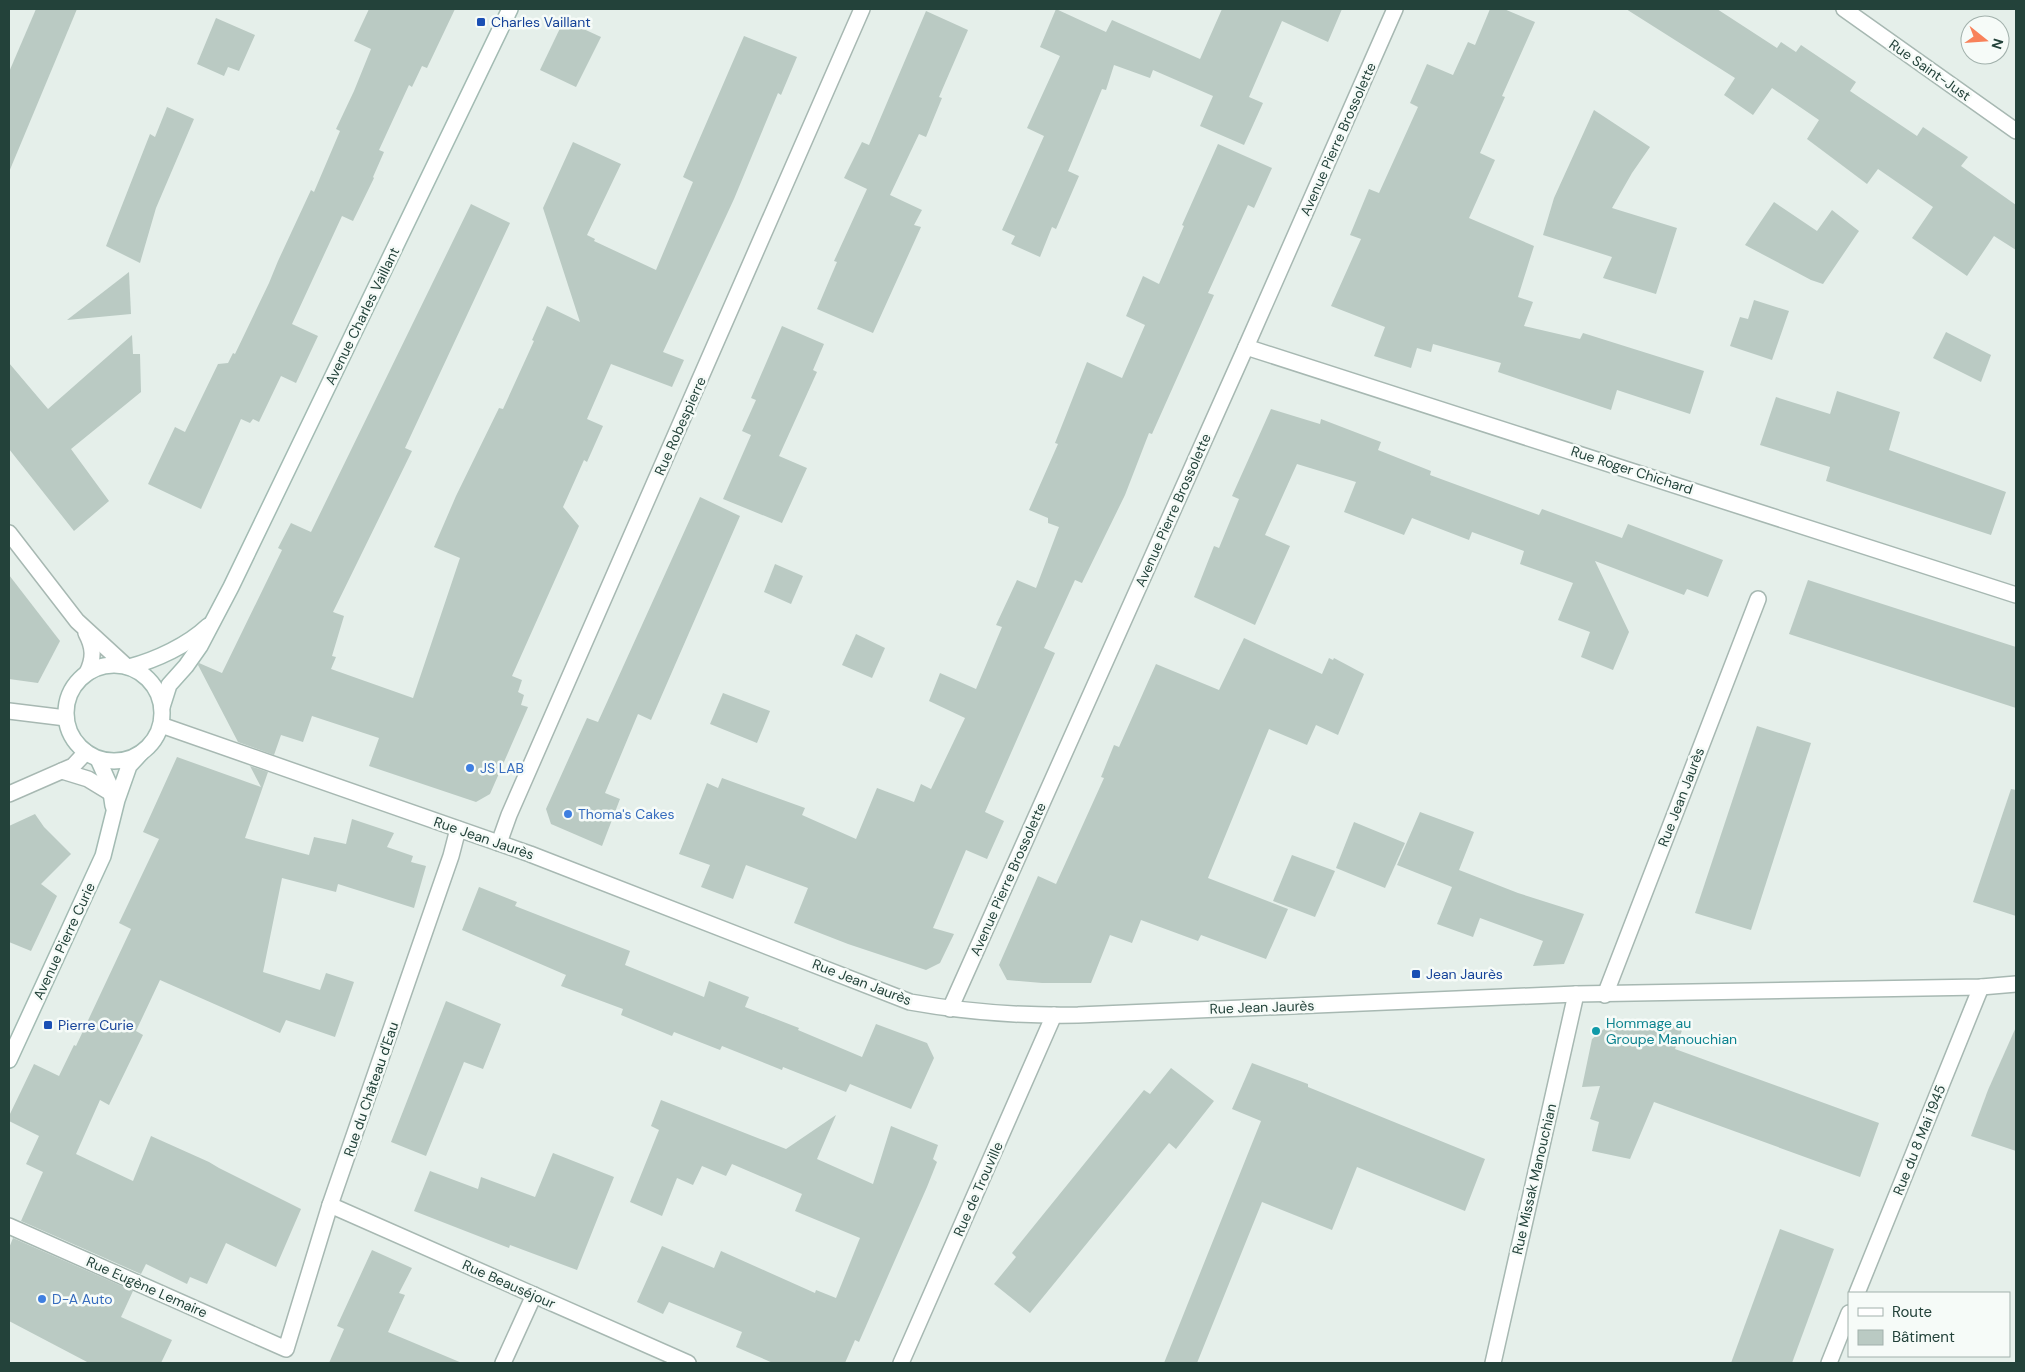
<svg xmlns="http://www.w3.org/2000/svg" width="2025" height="1372" font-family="'DM Sans',sans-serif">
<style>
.building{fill:#bacac3}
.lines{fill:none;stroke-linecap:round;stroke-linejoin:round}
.minor-casing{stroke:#a7b8b2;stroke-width:18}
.secondary-casing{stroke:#a3bbb3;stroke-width:18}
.minor{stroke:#fff;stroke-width:15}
.secondary{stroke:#fff;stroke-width:15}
.transit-dot{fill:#1a4fb4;stroke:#f6fbf8;stroke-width:2}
.shop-dot{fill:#3f7fe0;stroke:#f6fbf8;stroke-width:2}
.culture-dot{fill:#0f9aa8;stroke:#f6fbf8;stroke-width:2}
.labels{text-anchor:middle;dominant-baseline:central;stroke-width:5;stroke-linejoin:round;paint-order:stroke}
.transit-label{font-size:14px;fill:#164399;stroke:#f6fbf8;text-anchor:start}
.street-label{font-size:14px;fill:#23423a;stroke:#f6fbf8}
.shop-label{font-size:14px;fill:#366cbe;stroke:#f6fbf8;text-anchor:start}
.culture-label{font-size:14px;fill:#0d838f;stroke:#f6fbf8;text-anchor:start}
</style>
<rect width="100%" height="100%" fill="#e5efea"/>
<g class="building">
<path d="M36,9h41l-68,163v-100z"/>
<path d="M369,9h86l-28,59 -5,-2 -10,21 -3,-2 -30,65 5,2 -11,25 1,1 -21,43 -11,-5 -50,108 26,12 -22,47 -15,-7 -22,46 -6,-3 -3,4 -9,-4 -40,90 -53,-25 27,-57 10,5 33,-68 10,-1 5,-10 2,1 34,-71 9,-22 33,-71 3,2 26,-61 -4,-2 18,-38 17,-42 -17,-8z"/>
<path d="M1056,9l50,23 6,-12 88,39 22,-50h120l-14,33 -46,-21 -33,76 14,6 -19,42 -44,-19 13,-30 -60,-26 -3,8 -36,-13 -8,25 -4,-1 -34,82 11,5 -23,53 -4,-2 -12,30 -29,-13 4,-8 -13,-6 42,-94 -17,-8 33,-72 -20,-9z"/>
<path d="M1490,9h14l31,13 -33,74 3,1 -25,56 15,7 -26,58 65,28 -16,51 15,5 -9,24 56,13 3,-6 121,38 -14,43 -73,-24 -6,20 -113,-38 3,-9 -68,-19 -2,8 -14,-4 -6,20 -37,-12 11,-29 -54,-21 30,-67 -11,-4 19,-46 10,4 39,-86 -8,-4 17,-39 26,11 15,-33 7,3z"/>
<path d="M1626,9h91l60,39 4,-6 15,10 5,-7 55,37 -6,9 67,45 6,-9 45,30 -7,9 55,39v45l-22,-14 -27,40 -55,-38 21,-31 -55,-38 -11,15 -60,-45 12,-19 -47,-32 -19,27 -29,-20 11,-17z"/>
<path d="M926,11l42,19 -29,67 3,1 -16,39 -7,-3 -29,61 32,15 -8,15 7,2 -48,106 -56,-24 20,-47 -3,-1 33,-72 -23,-11 18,-36 7,3z"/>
<path d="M216,18l39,17 -16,36 -11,-4 -4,9 -27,-12z"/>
<path d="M564,20l37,17 -25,50 -36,-17z"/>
<path d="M744,36l53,21 -16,38 -3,-2 -44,106 -71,153 21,8 -12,27 -61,-23 -24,55 16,7 -16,36 -3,-2 -21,47 16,19 -67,150 10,4 -4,12 6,3 -3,10 7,2 -38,87 -14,8 -107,-36 10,-28 -67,-22 -9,26 -22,-7 -7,20 -36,-13 -40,-77 1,-2 23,10 60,-123 -4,-2 13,-25 20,9 160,-328 39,19 -105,225 7,3 -79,161 11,4 -12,40 4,1 -5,12 82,29 47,-140 -26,-11 22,-51 43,-88 4,1 31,-68 -2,-1 15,-34 33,16 -37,-114 30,-66 48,22 -34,71 8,4 -1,2 62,29 37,-88 -10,-5z"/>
<path d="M167,107l27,12 -38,89 -16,55 -34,-17 44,-112 5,3z"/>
<path d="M1594,110l56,37 -18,26 -20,35 65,20 -21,66 -53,-16 9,-21 -69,-22 11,-37z"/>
<path d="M1218,144l54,24 -18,40 -6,-3 -40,88 6,2 -62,139 -3,-1 -24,62 -43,88 -7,-3 -31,68 11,5 -70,159 19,9 -17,38 -21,-9 -33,78 21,6 -14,29 -14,7 -78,-26 -54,-21 14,-35 -62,-23 -13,34 -32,-12 9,-22 -31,-11 28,-71 11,5 4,-10 83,30 -3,7 54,24 21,-51 37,14 7,-18 10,5 34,-71 -36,-17 11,-28 36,16 26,-62 -6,-2 21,-45 19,8 23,-61 -11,-4v-5l-19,-8 29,-66 -3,-1 32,-81 35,16 23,-53 -19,-9 17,-40 16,8 25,-58 -2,-1z"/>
<path d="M1774,202l43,29 15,-21 27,21 -36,53 -12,-4 -66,-35z"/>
<path d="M129,272l2,42 -64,6z"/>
<path d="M1754,300l35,11 -17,49 -42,-14 10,-29 8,2z"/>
<path d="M782,326l42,18 -11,26 4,2 -38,84 28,12 -25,55 -59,-24 28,-64 -9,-4 14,-31 -5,-2z"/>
<path d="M1946,332l45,23 -10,27 -48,-24z"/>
<path d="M132,335l1,19h7l1,38 -70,57 38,52 -35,30 -65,-82v-86l39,46z"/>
<path d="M1837,391l63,21 -11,38 117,42 -15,43 -165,-54 4,-14 -70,-22 16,-48 54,17z"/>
<path d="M1271,409l49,15 1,-5 60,23 -3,8 53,21 -1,4 109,40 3,-6 80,29 6,-14 95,36 -15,37 -21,-8 -3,6 -89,-34 34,71 -16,38 -32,-13 9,-25 -32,-12 15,-37 -53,-19 4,-13 -52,-19 -3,8 -57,-22 -8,17 -60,-23 12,-30 -59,-18 -32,71 25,11 -35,79 -61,-28 20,-51 5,2 20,-49 -7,-3z"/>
<path d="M700,497l40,19 -89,204 -13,-6 -33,79 15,6 -18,47 -51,-22 -5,-15 41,-91 11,4z"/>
<path d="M775,564l28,12 -12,28 -27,-12z"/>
<path d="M9,575l51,66 -22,42 -29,-4z"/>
<path d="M1808,580l208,67v61l-227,-74z"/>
<path d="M856,634l29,14 -13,30 -30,-13z"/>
<path d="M1244,638l78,36 7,-16 4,2 1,-2 30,16 -26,61 -22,-10 -9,20 -38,-16 -61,149 80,31 -22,50 -65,-24 -3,6 -57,-21 -9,23 -22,-8 -19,48h-49l-35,-3 -8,-15 39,-89 18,8 48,-106 -3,-1 13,-32 5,2 37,-83 63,26z"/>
<path d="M723,693l47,18 -13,32 -47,-19z"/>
<path d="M1757,726l54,17 -60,187 -56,-17z"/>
<path d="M177,757l84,30 -11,-21 18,6 -23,66 64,17 5,-18 32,7 6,-25 42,14 -7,14 26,9 -2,6 15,4 -12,42 -76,-24 -2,8 -54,-14 -19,94 57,18 6,-17 28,9 -19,55 -49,-17 -6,13 -120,-53 -24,51 7,4 -34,70 -9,-5 -24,54 57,27 18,-45 58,26 10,6 82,41 -25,58 -50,-24 -19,41 -17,-7 -3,7 -41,-20 -5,10 -120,-53 22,-49 -17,-8 13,-28 -30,-15v-5l25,-52 25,12 15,-31 2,1 55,-117 -12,-6 40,-84 -16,-7z"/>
<path d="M2011,789l5,1v126l-43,-14z"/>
<path d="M1420,812l54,20 -15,38 59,23 66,21 -20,50 -31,2 10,-25 -63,-23 -7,19 -36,-13 15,-37 -55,-22z"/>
<path d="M35,814l9,13 27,27 -30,30 16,12 -26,55 -22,-9v-116z"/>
<path d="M1354,822l51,21 -20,45 -49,-20z"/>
<path d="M1292,855l43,16 -20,46 -42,-16z"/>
<path d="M479,887l38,15 -2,4 115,45 -5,14 79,32 5,-16 40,16 -4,10 54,21 -1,2 64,27 14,-33 51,19 7,15 -23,51 -61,-25 -4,8 -63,-25 -1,3 -60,-24 -2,4 -46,-18 -2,4 -51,-21 2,-6 -62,-23 5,-11 -104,-45z"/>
<path d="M446,1001l55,23 -18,45 -19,-7 -38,94 -35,-14z"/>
<path d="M1684,1025l-9,24 204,74 -19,54 -206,-75 -24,57 -38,-8 7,-29 -9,-3 10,-33 -18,1 10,-48 12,-10z"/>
<path d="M2016,1027v124l-45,-15 17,-46z"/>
<path d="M1252,1063l56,21v3l177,72 -20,52 -108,-44 -25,63 -70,-28 -65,161h-33l97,-242 -29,-12z"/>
<path d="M1171,1068l43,33 -38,48 -7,-6 -139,170 -36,-29 22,-27 -4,-4 132,-163 6,4z"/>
<path d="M661,1100l125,49 50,-34 -19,44 56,25 18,-58 47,19 -5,14 4,3 -10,25 -68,155 -4,-2 -10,23h-72l-37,-16 6,-15 -73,-30 -6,12 -26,-12 25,-56 52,22 7,-17 94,42 1,-3 20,8 24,-60 -65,-27 7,-17 -70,-30 -6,12 -24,-10 -9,19 -16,-7 -15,38 -32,-14 29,-72 -8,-4z"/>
<path d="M553,1153l61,24 -37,93 -67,-25 -1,3 -95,-37 16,-40 48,18 3,-12 54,20z"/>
<path d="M1780,1229l54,20 -42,114h-61z"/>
<path d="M13,1238l120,53 -12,26 51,23 -11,23h-72l-80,-42v-73z"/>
<path d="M372,1250l40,18 -13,25 6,2 -17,37 74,31h-133l15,-34 -7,-3z"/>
</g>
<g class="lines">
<g class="minor-casing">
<g id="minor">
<path d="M1844,9l172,122"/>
<path d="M1246,347l770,248"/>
<path d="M9,533l68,88 49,45"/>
<path d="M86,633c8,15 8,25 1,40"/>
<path d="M9,711l57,7"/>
<path d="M161,725l369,129 380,148c55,10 112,14 168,13l498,-21 405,-7 35,-3"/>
<path d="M62,771l26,8 23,14"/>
<path d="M9,794l64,-28 13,-14"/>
<path d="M499,843l10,-28 353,-806"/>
<path d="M1605,995l153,-396"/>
<path d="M950,1009l296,-662 149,-338"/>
<path d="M330,1205l358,158"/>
<path d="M9,1226l277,123 44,-144 121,-349 7,-27"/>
<path d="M1857,1293l124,-306"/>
<path d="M503,1363l31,-68"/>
<path d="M901,1363l153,-348"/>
<path d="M1493,1363l83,-369"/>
<path d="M1829,1363l20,-50"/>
</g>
</g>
<g class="secondary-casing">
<g id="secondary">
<circle cx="114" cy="713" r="48"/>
<path d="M129,667c27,-7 59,-22 79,-41"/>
<path d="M162,707l7,-22 17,-19 14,-20 31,-59 279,-578"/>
<path d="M98,759l12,27 3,20"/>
<path d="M9,1060l94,-204 14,-56 12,-34 12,-13"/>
</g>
</g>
<use href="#minor" class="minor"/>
<use href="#secondary" class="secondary"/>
</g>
<g class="transit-dot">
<rect x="476" y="17" width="10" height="10" rx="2.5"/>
<rect x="1411" y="969" width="10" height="10" rx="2.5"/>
<rect x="43" y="1020" width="10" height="10" rx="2.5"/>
</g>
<g class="shop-dot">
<circle cx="470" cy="768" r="5"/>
<circle cx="568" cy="814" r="5"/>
<circle cx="42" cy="1299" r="5"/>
</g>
<circle class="culture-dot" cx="1596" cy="1031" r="5"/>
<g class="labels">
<g class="transit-label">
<text x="491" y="22">Charles Vaillant</text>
<text x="1426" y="974">Jean Jaurès</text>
<text x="58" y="1025">Pierre Curie</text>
</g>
<g class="street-label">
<text transform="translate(1930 70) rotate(35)">Rue Saint-Just</text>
<text transform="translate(1338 139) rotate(-66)">Avenue Pierre Brossolette</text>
<text transform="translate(362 316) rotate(-64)">Avenue Charles Vaillant</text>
<text transform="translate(680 426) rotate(-66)">Rue Robespierre</text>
<text transform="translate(1632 470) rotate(18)">Rue Roger Chichard</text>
<text transform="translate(1173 510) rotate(-66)">Avenue Pierre Brossolette</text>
<text transform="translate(1681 797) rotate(-69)">Rue Jean Jaurès</text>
<text transform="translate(484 838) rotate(19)">Rue Jean Jaurès</text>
<text transform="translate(1008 879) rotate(-66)">Avenue Pierre Brossolette</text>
<text transform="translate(64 941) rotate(-65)">Avenue Pierre Curie</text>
<text transform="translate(862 982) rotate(21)">Rue Jean Jaurès</text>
<text transform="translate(1262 1007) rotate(-2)">Rue Jean Jaurès</text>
<text transform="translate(371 1089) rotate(-71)">Rue du Château d'Eau</text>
<text transform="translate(1919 1140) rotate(-68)">Rue du 8 Mai 1945</text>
<text transform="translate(1534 1179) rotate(-77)">Rue Missak Manouchian</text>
<text transform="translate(978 1189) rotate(-66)">Rue de Trouville</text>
<text transform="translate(509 1284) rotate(24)">Rue Beauséjour</text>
<text transform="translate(147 1287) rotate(24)">Rue Eugène Lemaire</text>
</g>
<g class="shop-label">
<text x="480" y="768">JS LAB</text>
<text x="578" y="814">Thoma's Cakes</text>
<text x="52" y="1299">D-A Auto</text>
</g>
<g class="culture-label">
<text x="1606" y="1023">Hommage au<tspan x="1606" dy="16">Groupe Manouchian</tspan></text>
</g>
</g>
<rect width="2025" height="1372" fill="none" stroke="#23423a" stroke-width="20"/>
<rect x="1848" y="1292" width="162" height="65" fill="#f6fbf8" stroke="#a2b1ac"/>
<rect x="1858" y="1308" width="25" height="8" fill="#ffffff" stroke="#a2b1ac"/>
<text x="1892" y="1317" font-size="15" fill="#23423a">Route</text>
<rect x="1858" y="1330" width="25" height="15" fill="#bacac3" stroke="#a2b1ac"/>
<text x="1892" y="1342" font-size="15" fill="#23423a">Bâtiment</text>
<g transform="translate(1985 40) rotate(107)"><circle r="24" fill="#f6fbf8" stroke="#a2b1ac"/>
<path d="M0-4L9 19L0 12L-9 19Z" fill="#f8815a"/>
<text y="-8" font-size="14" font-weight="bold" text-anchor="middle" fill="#23423a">N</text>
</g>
</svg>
